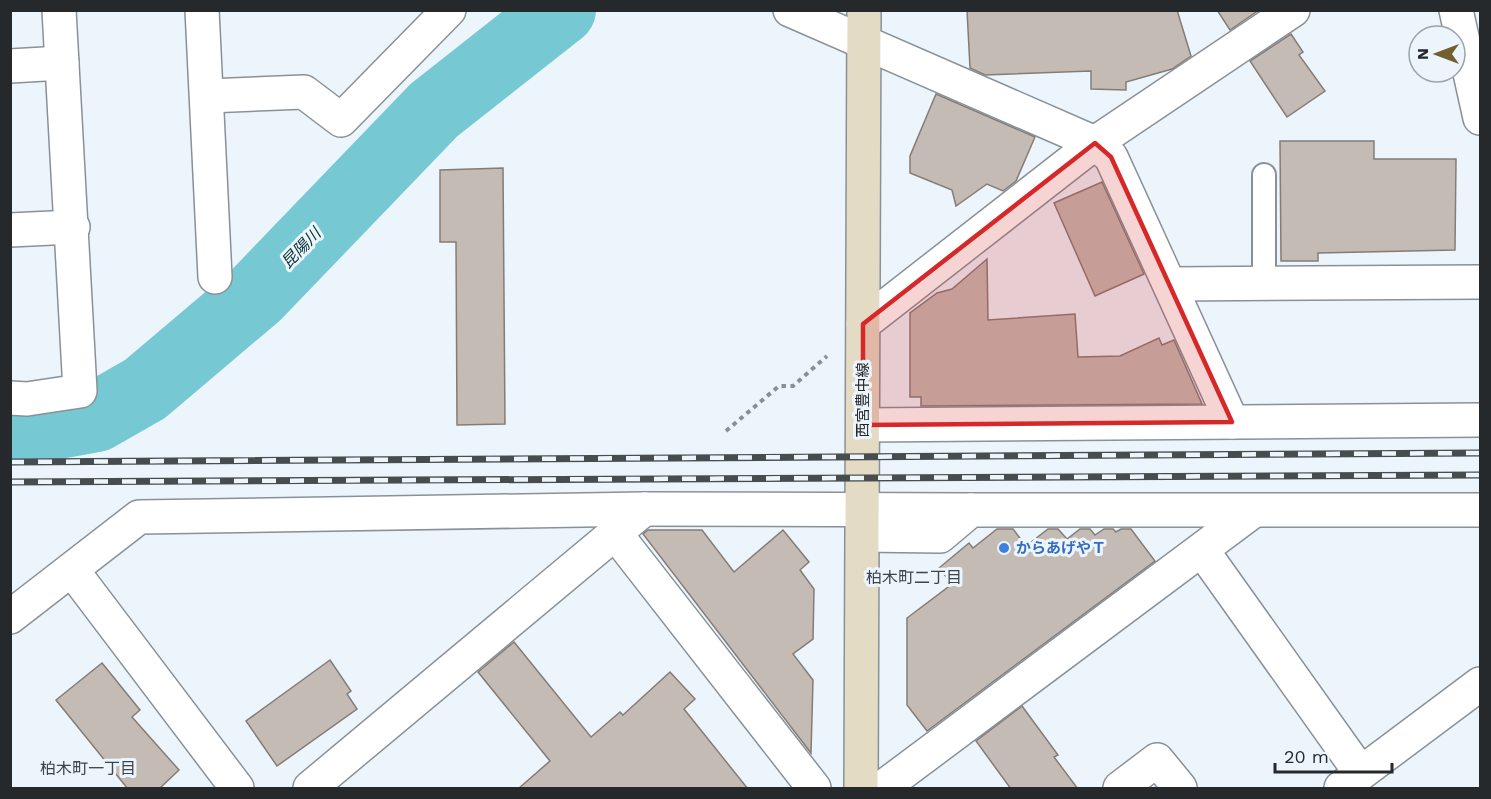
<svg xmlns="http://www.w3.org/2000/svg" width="1491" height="799" font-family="'Work Sans','Noto Sans JP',sans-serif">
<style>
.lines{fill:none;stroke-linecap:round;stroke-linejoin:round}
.river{stroke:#76c9d3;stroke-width:70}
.building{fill:#c4bbb4;stroke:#857c76;stroke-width:1.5}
.lane-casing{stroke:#899198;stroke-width:26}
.street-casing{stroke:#899198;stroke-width:36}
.secondary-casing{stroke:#899198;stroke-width:36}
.path{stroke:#898f94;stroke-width:4;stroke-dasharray:4.5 4.5;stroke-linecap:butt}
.lane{stroke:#fff;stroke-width:22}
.street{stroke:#fff;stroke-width:33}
.secondary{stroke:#e4dbc5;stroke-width:33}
.rail-casing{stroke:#474c4f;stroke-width:7}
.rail{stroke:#ecf5fc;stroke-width:4.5;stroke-dasharray:14;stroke-linecap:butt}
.marked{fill:#d62828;fill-opacity:0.2;stroke:#d62828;stroke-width:4.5;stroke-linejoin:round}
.shop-dot{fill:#3f7fe0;stroke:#ecf5fc;stroke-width:2}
.labels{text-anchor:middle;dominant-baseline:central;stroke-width:6;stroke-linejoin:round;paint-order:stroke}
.street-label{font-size:15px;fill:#25292b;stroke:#ecf5fc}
.shop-label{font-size:15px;font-weight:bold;fill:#366cbe;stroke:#ecf5fc;text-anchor:start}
.water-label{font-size:16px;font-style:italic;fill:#053035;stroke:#ecf5fc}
.neighbourhood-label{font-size:16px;fill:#3d444a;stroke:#ecf5fc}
</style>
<rect width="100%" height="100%" fill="#ecf5fc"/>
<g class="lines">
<path class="river" d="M10,429l31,-2 55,-10 49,-28 111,-94 178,-185 127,-100"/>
</g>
<g class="building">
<path d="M967,10h210l14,46 -19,13 -46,13v8l-35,-1v-18l-106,4 -15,-7z"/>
<path d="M1217,10h42l-29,20z"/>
<path d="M1291,34l12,18 -4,3 26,36 -38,26 -37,-56z"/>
<path d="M936,94l99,43 -19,44 -13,10 -16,-7 -31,22 -4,-16 -42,-17v-17z"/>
<path d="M1280,141h94v18h82l-1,91 -137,3v8h-37z"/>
<path d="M503,168l2,256 -48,1 -1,-183h-16v-72z"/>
<path d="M1102,182l42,92 -49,22 -41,-93z"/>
<path d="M987,259l1,61 87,-6 3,43 42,-1 39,-18 3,7 12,-5 28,64 -281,2v-9h-11v-84l27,-20 15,-4z"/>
<path d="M997,529h16l13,17 22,-17h10l9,10 13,-10h10l5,6 9,-6h9l3,3 5,-3h10l24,32 -228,170 -20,-26v-87l45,-34 -13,-16 30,-25 4,5z"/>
<path d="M648,530h54l32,42 49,-42 26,32 -9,8 14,19 -1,50 -20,15 20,26 -2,73 -168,-219z"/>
<path d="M514,642l77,95 29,-25 3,3 47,-43 25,27 -11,10 64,80h-230l32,-28 -72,-89z"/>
<path d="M330,660l21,31 -4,3 10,15 -80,57 -31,-45z"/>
<path d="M102,663l38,47 -8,7 47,53 -20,19h-31l-72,-89z"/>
<path d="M1022,706l36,49 -4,2 24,32h-67l-35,-48z"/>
</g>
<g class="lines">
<g class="lane-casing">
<path id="lane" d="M1264,175v108"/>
</g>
<g class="street-casing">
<g id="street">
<path d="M202,10l13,267"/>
<path d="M790,10l305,133 16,14 121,265"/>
<path d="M1456,10l24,108"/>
<path d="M10,66l52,-3"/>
<path d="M208,96l96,-4 37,28 108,-110"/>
<path d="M10,230l63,-3"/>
<path d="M1171,284l309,-2"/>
<path d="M863,324l232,-181 198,-133"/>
<path d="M10,398l17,1 53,-8 -21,-381"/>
<path d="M863,425l617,-5"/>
<path d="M615,533l199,255"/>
<path d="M863,535l77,1 31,-26h509"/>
<path d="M1202,550l158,222"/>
<path d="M72,570l165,218"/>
<path d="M10,617l129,-100 505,-8 327,1"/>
<path d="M310,788l334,-279"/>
<path d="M882,788l371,-277"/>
<path d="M1120,788l37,-28 23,28"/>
<path d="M1341,788l139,-104"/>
</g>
</g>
<g class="secondary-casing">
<path id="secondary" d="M861,788l3,-778"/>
</g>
<path class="path" d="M726,431l53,-45h14l34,-30"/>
<use href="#lane" class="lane"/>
<use href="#street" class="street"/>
<use href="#secondary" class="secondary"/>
<g class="rail-casing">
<g id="rail">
<path d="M10,462l1470,-9"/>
<path d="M10,482l1470,-7"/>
</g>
</g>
<use href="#rail" class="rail"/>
</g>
<path class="marked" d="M1095,143l16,14 121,265 -369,3v-101z"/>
<circle class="shop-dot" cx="1004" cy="548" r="6"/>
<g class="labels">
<g class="street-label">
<text transform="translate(863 400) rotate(-90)">西宮豊中線</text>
</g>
<g class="shop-label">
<text x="1016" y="548">からあげやＴ</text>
</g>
<g class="water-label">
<text transform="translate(301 248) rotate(-46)">昆陽川</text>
</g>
<g class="neighbourhood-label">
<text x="914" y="577">柏木町二丁目</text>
<text x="88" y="768">柏木町一丁目</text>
</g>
</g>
<rect width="1491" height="799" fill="none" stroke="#25292b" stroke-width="24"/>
<g transform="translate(1437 54) rotate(270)"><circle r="28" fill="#ecf5fc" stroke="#9ca3a8" stroke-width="1.5"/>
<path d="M0-4.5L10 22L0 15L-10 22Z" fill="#735f2e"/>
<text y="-9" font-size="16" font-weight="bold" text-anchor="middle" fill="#25292b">N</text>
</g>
<path d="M1275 763v9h117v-9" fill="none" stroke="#25292b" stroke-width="3"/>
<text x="1284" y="763" font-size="18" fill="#25292b" stroke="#ecf5fc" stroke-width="4.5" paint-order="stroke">20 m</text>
</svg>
